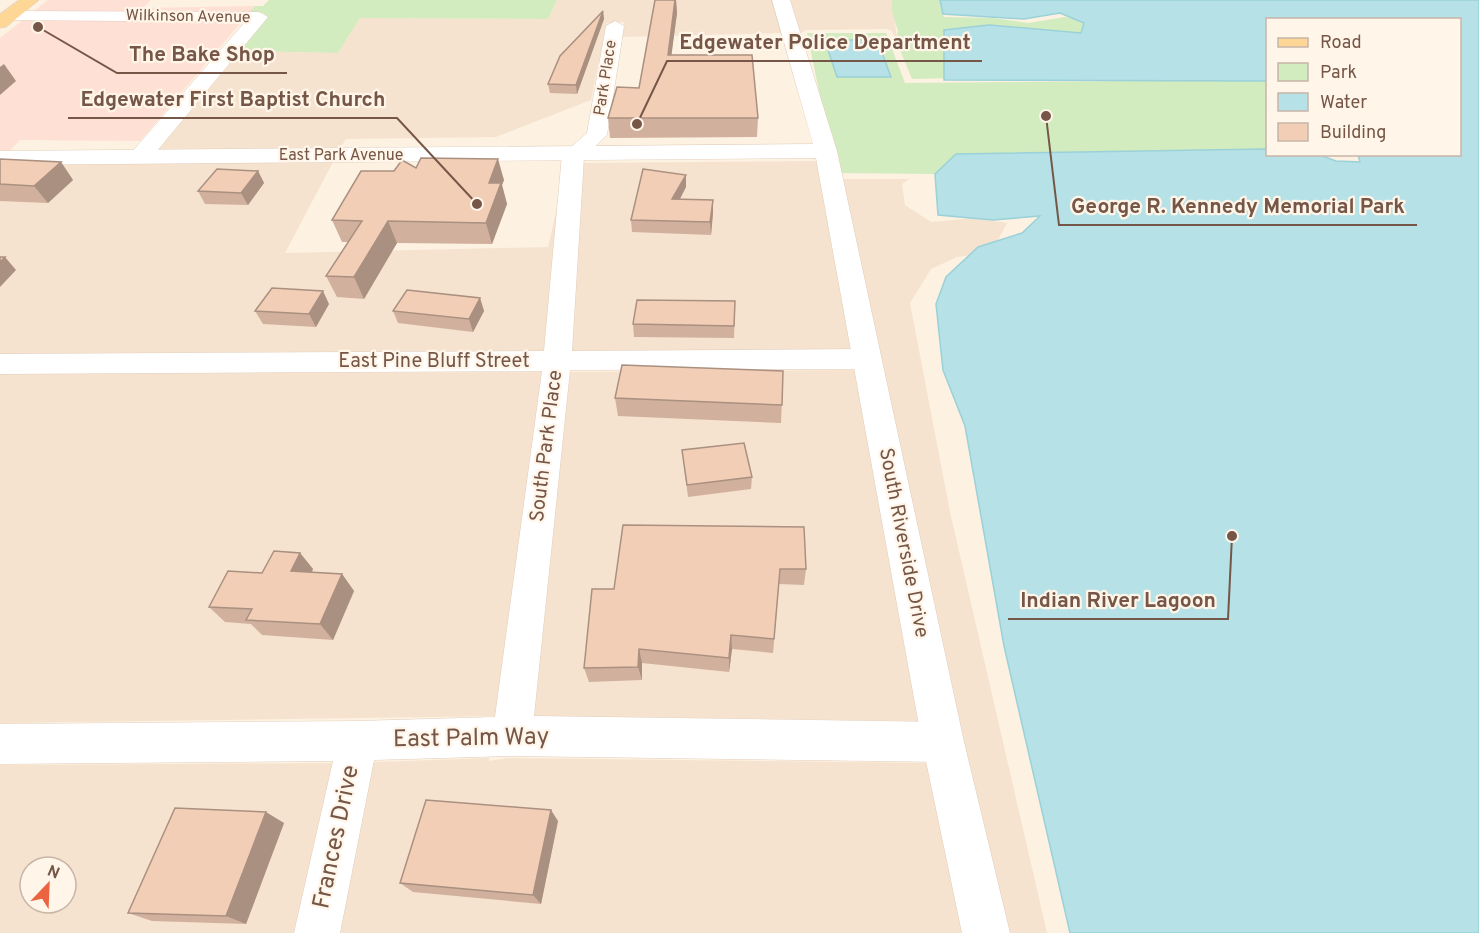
<svg xmlns="http://www.w3.org/2000/svg" width="1479" height="933" font-family="Overpass,sans-serif">
<style>
.residential{fill:#f5e3cf;fill-rule:evenodd}
.commercial{fill:#fee0d4}
.green{fill:#d2ebbf}
.water{fill:#b5e1e7;stroke:#9bd1d9;stroke-width:1.5}
.lines{fill:none;stroke-linecap:round;stroke-linejoin:round}
.minor-casing{stroke:#e1cdbc;stroke-width:1}
.tertiary-casing{stroke:#e1cdbc;stroke-width:1}
.primary-casing{stroke:#dbd3cf;stroke-width:1}
.minor{fill:#fff;fill-rule:evenodd}
.tertiary{fill:#fff;fill-rule:evenodd}
.primary{fill:#fed696;fill-rule:evenodd}
.wall{fill:#d1b19d}
.shaded-wall{fill:#aa9080}
.building{fill:#f3ceb7;stroke:#aa9080;stroke-width:1.5}
.labels{text-anchor:middle;dominant-baseline:central;stroke-width:4.5;stroke-linejoin:round;paint-order:stroke}
.far-street-label{font-size:16px;fill:#755647;stroke:#fff5e8}
.street-label{font-size:20px;fill:#755647;stroke:#fff5e8}
.near-street-label{font-size:24px;fill:#755647;stroke:#fff5e8}
.leader{fill:none;stroke:#755647;stroke-width:2}
.callout-dot{fill:#755647;stroke:#fff5e8;stroke-width:2}
.callout-label{font-size:21px;text-anchor:middle;font-weight:bold;fill:#755647;stroke:#fff5e8;stroke-width:4.5;stroke-linejoin:round;paint-order:stroke}
</style>
<rect width="100%" height="100%" fill="#fdf1e1"/>
<g class="residential">
<path d="M557,0h216l9,33 -160,4 2,-15 -17,1 -16,77 -95,37 -150,2 -7,11 -185,1 84,-100 100,2 22,-35 188,1z"/>
<path d="M789,0h103l5,38 -1,2 -4,-9 -5,-2 -80,1 -7,3z"/>
<path d="M817,161l35,188 -280,2 11,-188z"/>
<path d="M333,162l-48,91 263,-6 9,-39 -13,143 -544,3v-190z"/>
<path d="M842,179h67l-7,5 3,21 26,17 43,-4 33,5 -16,30 -34,4 -26,12 -21,34 40,209 97,421h-38l-47,-193 -2,-18 -3,-1z"/>
<path d="M856,370l63,351 -385,-5 36,-344z"/>
<path d="M542,372l-46,344 -496,7v-349z"/>
<path d="M489,758v3l19,-3 419,5 36,170h-963v-168l349,-2zM30,867h36v36h-36z"/>
</g>
<g class="commercial">
<path d="M48,0h103l-8,8 112,-2 -6,7 -216,-1z"/>
<path d="M23,20h220l-103,121 -120,-1 -11,11h-9v-113z"/>
</g>
<g class="green">
<path d="M269,0h288l-9,19 -188,-1 -22,35 -100,-2 29,-35 -4,-3h-14l6,-7h8z"/>
<path d="M892,0h55l4,10 -9,3 2,4 49,1 35,5 37,-6 15,2 15,13 -142,46 -41,1 -16,-39 2,-9 -6,-19z"/>
<path d="M807,33h79l19,50 362,-3v69l-311,5 -21,20 -99,-1z"/>
</g>
<g class="water">
<path d="M940,0h539v933h-409l-66,-287 -39,-220 -22,-56 -7,-66 10,-27 32,-30 44,-14 18,-17 -47,4 -55,-5 -3,-41 21,-20 311,-5 1,5 52,1 16,6 24,1 -2,-7 102,-1v-134h-192l-1,61 -323,-1v-50l45,-5 92,8 3,-10 -24,-10 -36,6 -81,-5z"/>
<path d="M877,39l14,38h-54l-12,-36z"/>
</g>
<g class="lines">
<g class="minor-casing">
<g id="minor">
<path d="M9,11l250,1 9,5 -121,146h-16l-3,-5 3,-5 114,-131 -242,-2 -3,-4z"/>
<path d="M615,21l9,5 -17,109 -23,22 -12,194 295,-2 10,3 4,7 -4,7 -10,3 -297,1 -36,346 409,6 14,6 6,14 -6,14 -14,6 -431,-6 -138,4 -34,173h-46l39,-172 -333,3v-40l358,-3 137,-4 47,-346 -542,3v-20l544,-3 18,-196 25,-22 19,-107z"/>
</g>
</g>
<g class="tertiary-casing">
<path id="tertiary" d="M772,0h18l47,151 127,591 46,191h-48l-40,-191 -106,-584 -816,7v-14l813,-7z"/>
</g>
<g class="primary-casing">
<path id="primary" d="M19,0h20l-33,27 -6,1v-14z"/>
</g>
<use href="#minor" class="minor"/>
<use href="#tertiary" class="tertiary"/>
<use href="#primary" class="primary"/>
</g>
<g class="wall">
<path d="M675,0h1l1,13 -6,42 87,63 -1,19 -147,1 -2,-20 31,-30z"/>
<path d="M603,11l1,8 -27,75 -27,-1 -2,-9z"/>
<path d="M0,159l61,3 12,18 -25,23 -48,-2z"/>
<path d="M416,168l88,12 -2,5 5,19 -15,40 -95,-1 -33,56 -27,-2 -11,-21 22,-34h-6l-10,-22 62,-49z"/>
<path d="M258,171l6,12 -16,22 -43,-1 -7,-13z"/>
<path d="M686,187l-6,12 33,1v13l-2,22 -79,-3 -1,-12z"/>
<path d="M480,298l4,13 -11,21 -75,-9 -5,-12z"/>
<path d="M735,301l-1,37 -100,-1 -1,-13z"/>
<path d="M329,304l-13,23 -53,-3 -8,-13z"/>
<path d="M783,371l-2,52 -163,-7 -3,-18z"/>
<path d="M682,450l70,27 -1,12 -63,8z"/>
<path d="M623,525l183,44 -2,16 -25,-1 -6,69 -41,-4 -3,23 -87,-9v17l-53,2 -5,-14 30,-79z"/>
<path d="M300,553l13,16 -1,3 30,2 12,17 -21,49 -71,-5 -11,-11 -26,-2 -16,-15 53,-34z"/>
<path d="M558,821l-17,83 -128,-12 -13,-9z"/>
<path d="M284,823l-38,101 -94,-3 -24,-8z"/>
</g>
<g class="shaded-wall">
<path d="M675,0h1l1,13 -8,61 -1,-19z"/>
<path d="M603,11l1,8 -27,75 -1,-9z"/>
<path d="M4,64l12,17 -16,14v-28z"/>
<path d="M498,159l6,21 -2,5 5,19 -15,40 -6,-21 3,-40z"/>
<path d="M61,162l12,18 -25,23 -14,-17z"/>
<path d="M258,171l6,12 -16,22 -7,-12z"/>
<path d="M686,175v12l-13,25 -1,-13z"/>
<path d="M713,200v13l-2,22 -1,-13z"/>
<path d="M388,221l9,22 -33,56 -10,-22z"/>
<path d="M5,257l11,13 -16,17v-25z"/>
<path d="M323,291l6,13 -13,23 -7,-13z"/>
<path d="M480,298l4,13 -11,21 -4,-13z"/>
<path d="M300,553l13,16 -9,18 -13,-16z"/>
<path d="M342,574l12,17 -21,49 -13,-16z"/>
<path d="M731,635l1,14 -3,23v-14z"/>
<path d="M639,649l3,14v17l-4,-13z"/>
<path d="M551,810l7,11 -17,83 -8,-9z"/>
<path d="M266,812l18,11 -38,101 -20,-8z"/>
</g>
<g class="building">
<path d="M655,0h20l-7,55h84l6,63h-150l9,-31 22,1z"/>
<path d="M603,11l-27,74 -28,-1 12,-28z"/>
<path d="M421,158l77,1 -9,24h12l-15,40 -98,-2 -34,56 -28,-1 36,-55 -30,-1 29,-49h33l8,-11 14,8z"/>
<path d="M0,159l61,3 -27,24 -34,-2z"/>
<path d="M217,169l41,2 -17,22 -43,-2z"/>
<path d="M643,169l43,6 -14,24 41,1 -3,22 -79,-2z"/>
<path d="M0,257h5l-5,5z"/>
<path d="M272,288l51,3 -14,23 -54,-3z"/>
<path d="M407,290l73,8 -11,21 -76,-8z"/>
<path d="M637,300l98,1 -1,25 -101,-2z"/>
<path d="M622,365l161,6 -1,34 -167,-7z"/>
<path d="M744,443l8,34 -65,8 -5,-35z"/>
<path d="M623,525l181,2 2,42h-26l-6,70 -43,-4 -2,23 -90,-9 -1,18 -54,1 8,-79h22z"/>
<path d="M274,551l26,2 -9,18 51,3 -22,50 -74,-4 6,-11 -43,-2 19,-36 34,2z"/>
<path d="M426,800l125,10 -18,85 -133,-12z"/>
<path d="M175,808l91,4 -40,104 -98,-3z"/>
</g>
<g class="labels">
<g class="far-street-label">
<text transform="translate(188 17) rotate(1)">Wilkinson Avenue</text>
<text transform="translate(606 78) rotate(-81)">Park Place</text>
<text x="341" y="156">East Park Avenue</text>
</g>
<g class="street-label">
<text x="434" y="362">East Pine Bluff Street</text>
<text transform="translate(547 446) rotate(-83)">South Park Place</text>
<text transform="translate(903 543) rotate(79)">South Riverside Drive</text>
</g>
<g class="near-street-label">
<text transform="translate(471 739) rotate(-1)">East Palm Way</text>
<text transform="translate(337 837) rotate(-78)">Frances Drive</text>
</g>
</g>
<path class="leader" d="M637 124L667 61H982M38 27L117 73H287M477 204L397 118H68M1046 116L1059 225H1417M1232 536L1228 619H1008"/>
<g class="callout-dot">
<circle cx="637" cy="124" r="6"/>
<circle cx="38" cy="27" r="6"/>
<circle cx="477" cy="204" r="6"/>
<circle cx="1046" cy="116" r="6"/>
<circle cx="1232" cy="536" r="6"/>
</g>
<g class="callout-label">
<text x="825" y="49">Edgewater Police Department</text>
<text x="202" y="61">The Bake Shop</text>
<text x="233" y="106">Edgewater First Baptist Church</text>
<text x="1238" y="213">George R. Kennedy Memorial Park</text>
<text x="1118" y="607">Indian River Lagoon</text>
</g>
<rect x="1266" y="18" width="195" height="138" fill="#fff5e8" stroke="#c8b5a8" stroke-width="1.5"/>
<rect x="1278" y="38" width="30" height="9" fill="#fed696" stroke="#c8b5a8" stroke-width="1.5"/>
<text x="1320" y="48" font-size="18" fill="#755647">Road</text>
<rect x="1278" y="63" width="30" height="18" fill="#d2ebbf" stroke="#c8b5a8" stroke-width="1.5"/>
<text x="1320" y="78" font-size="18" fill="#755647">Park</text>
<rect x="1278" y="93" width="30" height="18" fill="#b5e1e7" stroke="#c8b5a8" stroke-width="1.5"/>
<text x="1320" y="108" font-size="18" fill="#755647">Water</text>
<rect x="1278" y="123" width="30" height="18" fill="#f3ceb7" stroke="#c8b5a8" stroke-width="1.5"/>
<text x="1320" y="138" font-size="18" fill="#755647">Building</text>
<g transform="translate(48 885) rotate(23)"><circle r="28" fill="#fff5e8" stroke="#c8b5a8" stroke-width="1.5"/>
<path d="M0-4.5L10 22L0 15L-10 22Z" fill="#ec6341"/>
<text y="-9" font-size="16" font-weight="bold" text-anchor="middle" fill="#755647">N</text>
</g>
</svg>
